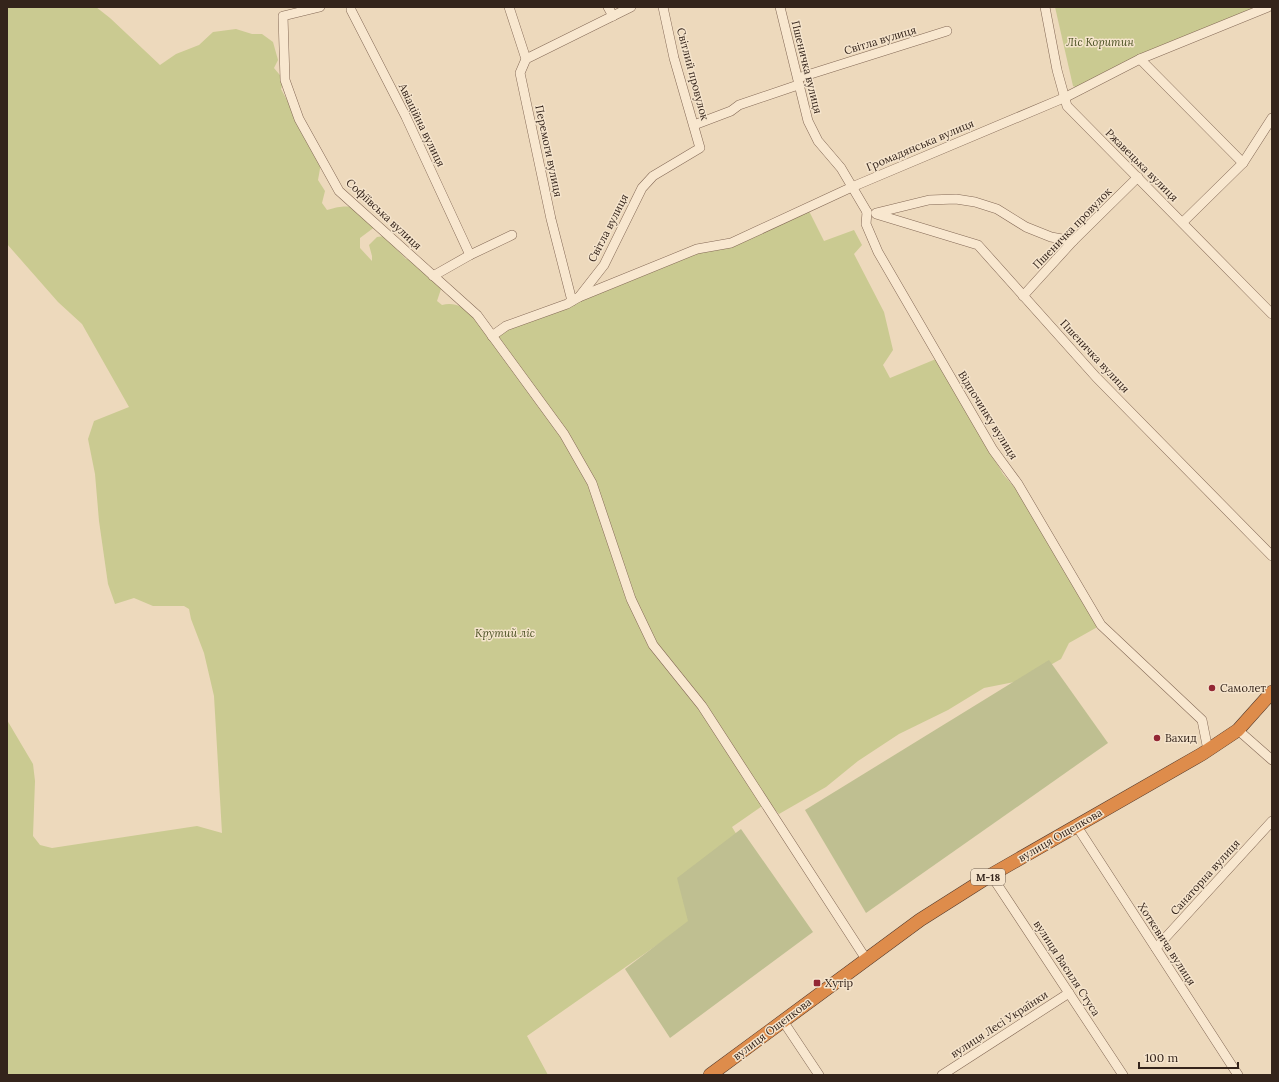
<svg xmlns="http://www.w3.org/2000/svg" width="1279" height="1082" font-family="Lora,serif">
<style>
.green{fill:#caca91}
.cemetery{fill:#bfbf91}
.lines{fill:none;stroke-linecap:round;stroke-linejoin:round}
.minor-casing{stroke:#846956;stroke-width:10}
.highway-casing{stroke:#52382b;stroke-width:14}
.minor{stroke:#f8e7cf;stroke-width:9}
.highway{stroke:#de8c4b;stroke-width:13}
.poi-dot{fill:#932734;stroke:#f5e4cc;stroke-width:1.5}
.labels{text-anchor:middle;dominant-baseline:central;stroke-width:3;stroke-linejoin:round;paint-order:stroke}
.shield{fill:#f5e4cc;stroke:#6e5e50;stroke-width:1}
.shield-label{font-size:10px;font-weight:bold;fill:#34241b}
.street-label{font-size:11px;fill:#34241b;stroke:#f5e4cc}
.park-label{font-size:11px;font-style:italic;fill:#4a5022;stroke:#f5e4cc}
.poi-label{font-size:11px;fill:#34241b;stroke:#f5e4cc;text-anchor:start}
</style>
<rect width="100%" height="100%" fill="#edd9bc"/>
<g class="green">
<path d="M7,7h89l14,11 50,47 16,-11 23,-9 14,-13 23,-3 16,5h10l11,8 5,18 -4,8 10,12 -3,9 40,74 -3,17 7,11 -3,12 5,7c28,-8 28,-2 49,16l-16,12v10l12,13v-5l-3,-11 8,-8 7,-1 22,23 7,-2 30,26 -6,18 5,4c22,-6 36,17 49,30l95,-42 222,-84 16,32 30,-11 8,15 -8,9 30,58 9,38 -10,15 7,13 46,-19 67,115 29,34 69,117 -32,18 -8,16 -37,21 -40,8 -36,22 -49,24 -41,27 -32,26 -47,27 -11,-12 -36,25 28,46 -233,163 21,39h-541v-355l26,44 2,17 -2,55 7,9 12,3 145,-22 25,7 -8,-137 -10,-43 -13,-34 -2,-10 -5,-3h-31l-19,-8 -19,6 -7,-20 -9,-63 -4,-47 -7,-35 6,-18 35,-14 -47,-83 -24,-22 -51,-58z"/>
<path d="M1055,7h200l-173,83 -9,-4z"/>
</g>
<g class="cemetery">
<path d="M1049,660l59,83 -242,170 -61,-103z"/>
<path d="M741,829l72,103 -143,106 -45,-69 63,-48 -11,-43z"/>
</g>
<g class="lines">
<g class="minor-casing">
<g id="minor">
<path d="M320,7l-37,9 2,64 14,39 40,72 138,124 87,119 28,49 39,116 22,46 49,61 164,253"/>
<path d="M351,7v3l55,107 64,138"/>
<path d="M509,7l17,52 -6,14 31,146 21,82"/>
<path d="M608,7l5,9"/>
<path d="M780,7l28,114 10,20 23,27 26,44"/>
<path d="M1045,7l12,63 10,36 205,208"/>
<path d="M526,59l105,-52"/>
<path d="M1140,59l103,104"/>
<path d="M798,78l149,-47"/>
<path d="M694,125l37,-14 8,-6 59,-20"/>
<path d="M867,212l-1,12 12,28 115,198 25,34 83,141 101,95 6,30"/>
<path d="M876,213l53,-13 27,-1 19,3 22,7 29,18 25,10 22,4"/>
<path d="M876,214l102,31 118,132 176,179"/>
<path d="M1183,222l60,-59 29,-45"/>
<path d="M433,276l37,-21 42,-20"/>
<path d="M1023,296l50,-55 65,-64"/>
<path d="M579,297l118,-48 34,-6 121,-56 214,-90 74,-38 128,-52"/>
<path d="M492,336l14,-10 61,-22 12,-7 25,-32 38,-77 11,-12 47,-28 -26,-90 -11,-51"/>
<path d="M1238,730l34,30"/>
<path d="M1076,825l162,250"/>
<path d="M991,875l132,200"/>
<path d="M1156,948l116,-127"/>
<path d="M783,1021l36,54"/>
<path d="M942,1075l127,-82"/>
</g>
</g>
<g class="highway-casing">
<path id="highway" d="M710,1075l210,-155 71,-45 211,-121 36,-24 34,-38"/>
</g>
<use href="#minor" class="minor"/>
<use href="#highway" class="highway"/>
</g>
<g class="poi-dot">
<circle cx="1212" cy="688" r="4"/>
<circle cx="1157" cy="738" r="4"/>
<rect x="813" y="979" width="8" height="8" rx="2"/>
</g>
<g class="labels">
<rect class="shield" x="971" y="869" width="34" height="16" rx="3"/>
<g class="shield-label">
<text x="988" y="877">М-18</text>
</g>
<g class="street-label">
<text transform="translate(880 40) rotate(-17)">Світла вулиця</text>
<text transform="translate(807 67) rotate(76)">Пшеничка вулиця</text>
<text transform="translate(693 74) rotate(75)">Світлий провулок</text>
<text transform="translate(422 125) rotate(64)">Авіаційна вулиця</text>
<text transform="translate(920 145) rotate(-23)">Громадянська вулиця</text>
<text transform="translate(549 151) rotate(78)">Перемоги вулиця</text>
<text transform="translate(1142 165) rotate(45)">Ржавецька вулиця</text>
<text transform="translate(384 214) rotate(43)">Софіївська вулиця</text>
<text transform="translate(608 228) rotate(-63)">Світла вулиця</text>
<text transform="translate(1072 228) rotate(-46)">Пшеничка провулок</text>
<text transform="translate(1095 356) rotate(47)">Пшеничка вулиця</text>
<text transform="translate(988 415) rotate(58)">Відпочинку вулиця</text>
<text transform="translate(1060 835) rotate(-30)">вулиця Ощепкова</text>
<text transform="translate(1205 877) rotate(-48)">Санаторна вулиця</text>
<text transform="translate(1167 944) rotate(57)">Хоткевича вулиця</text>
<text transform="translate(1067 968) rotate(57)">вулиця Василя Стуса</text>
<text transform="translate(999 1024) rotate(-33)">вулиця Лесі Українки</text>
<text transform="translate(772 1029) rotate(-37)">вулиця Ощепкова</text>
</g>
<g class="park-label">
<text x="1100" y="42">Ліс Коритин</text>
<text x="505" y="633">Крутий ліс</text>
</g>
<g class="poi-label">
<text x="1220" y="688">Самолет</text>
<text x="1165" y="738">Вахид</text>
<text x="825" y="983">Хутір</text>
</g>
</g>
<rect width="1279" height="1082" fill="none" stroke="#34241b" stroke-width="16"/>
<path d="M1139 1062v6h99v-6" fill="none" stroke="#34241b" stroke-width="2"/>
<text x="1145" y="1062" font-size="12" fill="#34241b" stroke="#f5e4cc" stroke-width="3" paint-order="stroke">100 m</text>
</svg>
